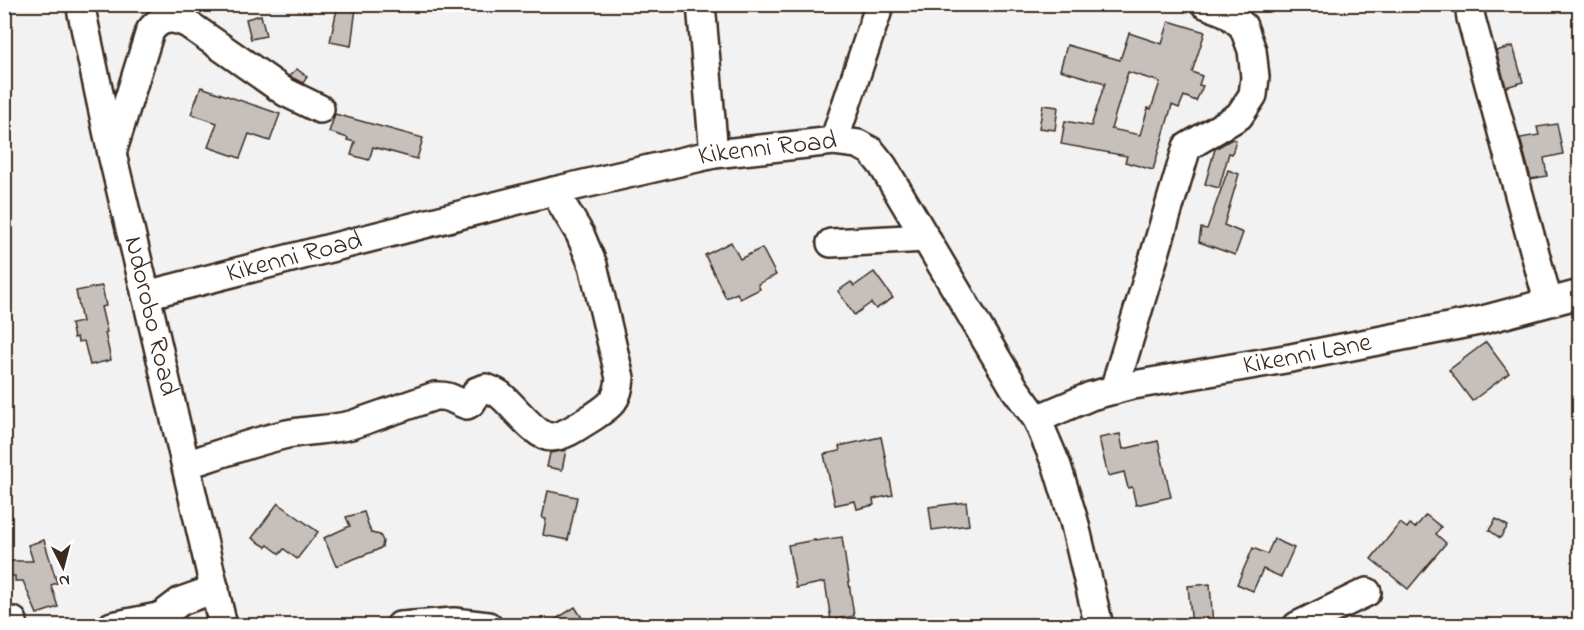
<svg xmlns="http://www.w3.org/2000/svg" width="1584" height="630" font-family="'Indie Flower',sans-serif">
<style>
.building{fill:#c6c0bd;stroke:#3b2a1e;stroke-width:1.5;fill-rule:evenodd}
.lines{fill:none;stroke-linecap:round;stroke-linejoin:round}
.minor-casing{stroke:#3b2a1e;stroke-width:32}
.minor{stroke:#fff;stroke-width:27}
.labels{text-anchor:middle;dominant-baseline:central;stroke-width:4.5;stroke-linejoin:round;paint-order:stroke}
.street-label{font-size:27px;fill:#3b2a1e;stroke:#fff}
</style>
<rect width="100%" height="100%" fill="#f3f2f2"/>
<filter id="ink" filterUnits="userSpaceOnUse"><feTurbulence type="fractalNoise" baseFrequency=".0167" numOctaves="2"/><feDisplacementMap in="SourceGraphic" scale="12" xChannelSelector="R" yChannelSelector="G"/><feConvolveMatrix kernelMatrix="1 2 1 2 8 2 1 2 1" color-interpolation-filters="sRGB"/></filter>
<g filter="url(#ink)">
<g class="building">
<path d="M338,4h6l12,4 -5,38 -21,-4z"/>
<path d="M261,15l5,21 -15,3 -5,-20z"/>
<path d="M1169,21l36,11 -13,40 10,4 -3,9 4,1 -7,15 -12,-5 -5,12 -7,-3 -19,65 -28,-8 2,-6 -66,-12 4,-23 26,5 14,-43 -45,-13 7,-25 53,15 9,-27 33,11zM1128,72l32,10 -9,27 -3,-1 -8,27 -29,-6z"/>
<path d="M1513,46l10,36 -17,5 -10,-36z"/>
<path d="M297,69l10,8 -4,6 -14,-7z"/>
<path d="M201,87l79,27 -10,27 -21,-7 -9,24 -32,-11 9,-24 -26,-9z"/>
<path d="M1043,105l15,2 -3,23 -16,-2z"/>
<path d="M335,114l88,24 -6,21 -44,-12 -4,13 -18,-5 4,-13 -8,-2 1,-2 -19,-6z"/>
<path d="M1557,124l6,30 -19,4 3,18 -16,3 -11,-41 19,-3 -2,-8z"/>
<path d="M1232,139l4,1 -4,14 -3,-1 -10,35 -14,-4 10,-35z"/>
<path d="M1228,170l11,4 -15,51 19,8 -8,22 -36,-13 2,-14 6,1z"/>
<path d="M731,242l9,17 22,-11 14,27 -18,9 2,5 -20,10 -3,-6 -11,5 -21,-43z"/>
<path d="M874,272l19,26 -17,11 -5,-6 -17,12 -16,-24 13,-9 3,4z"/>
<path d="M102,286l4,20 -5,1 6,25 -2,1 6,27 -21,5 -6,-24 -6,1 -1,-5 -3,1 -3,-14 11,-2 -6,-31z"/>
<path d="M1486,342l23,31 -37,28 -23,-31z"/>
<path d="M1120,434l3,15 35,-8 13,56 -35,8 -4,-18 -4,1 -4,-16 -16,4 -9,-38z"/>
<path d="M881,437l12,58 -20,4 1,6 -17,4 -2,-8 -20,4 -11,-51 16,-3 -1,-5z"/>
<path d="M566,450l-4,20 -15,-3 3,-14z"/>
<path d="M548,491l29,6 -9,43 -25,-5 3,-16 -4,-1z"/>
<path d="M966,502l3,23 -37,5 -3,-23z"/>
<path d="M278,503l40,29 -21,27 -13,-10 -4,5 -12,-9 -2,2 -14,-9z"/>
<path d="M364,512l7,21 9,2 3,6 -1,6 -5,3 -41,16 -12,-28 26,-12 -4,-9z"/>
<path d="M1426,515l15,12 -5,7 10,9 -38,46 -37,-30 29,-36 7,5 3,-4 5,4z"/>
<path d="M1496,519l12,7 -8,12 -11,-8z"/>
<path d="M842,537l12,79 -23,4 -6,-38 -29,6 -8,-43 27,-5v1z"/>
<path d="M1274,539l20,9 -13,29 -18,-8 -10,22 -16,-7 16,-36 14,6z"/>
<path d="M44,540l13,43 -6,2 7,22 -21,7 -14,-33h-8v-5h-11v-15h29l-5,-16z"/>
<path d="M1210,584l3,42h-21l-4,-40z"/>
<path d="M575,607l9,14 -8,5h-31z"/>
</g>
<g class="lines">
<g class="minor-casing">
<g id="minor">
<path id="s1" d="M80,4l32,150 34,141 77,331"/>
<path d="M701,4l13,150"/>
<path d="M1469,4l2,14 77,283"/>
<path d="M834,141l46,-137"/>
<path d="M112,153l38,-122c11,-15 23,-14 38,-7l97,68 35,17"/>
<path d="M831,243l95,-5"/>
<path id="s2" d="M146,295l408,-104 160,-37 120,-13 24,3 13,7 12,15 132,223 22,30 20,47 17,55 25,105"/>
<path d="M1114,390l73,-243 52,-31 14,-21 2,-18 -3,-27 -9,-24 -16,-13 -22,-9"/>
<path id="s3" d="M1037,419l54,-23 37,-10 163,-28 188,-37 101,-27"/>
<path d="M186,465c33,-11 67,-23 101,-31 21,-4 43,-4 64,-9l84,-29c17,-1 18,5 32,9l5,-3 5,-11 9,-3c4,2 9,3 13,6 12,8 36,43 52,43 14,0 30,-13 42,-20 18,-12 25,-16 27,-39l-27,-113 -13,-31 -26,-43"/>
<path d="M11,626l2,-5"/>
<path d="M112,626l46,-9 6,-3 17,-13 34,-12"/>
<path d="M400,626l54,-4 34,4"/>
<path d="M1297,626l70,-34"/>
</g>
</g>
<use href="#minor" class="minor"/>
</g>
</g>
<g class="labels">
<g class="street-label">
<text stroke="none"><textPath href="#s2" startOffset="639">Kikenni Road</textPath></text>
<text stroke="none"><textPath href="#s2" startOffset="153">Kikenni Road</textPath></text>
<text stroke="none"><textPath href="#s1" startOffset="320">Ndorobo Road</textPath></text>
<text stroke="none"><textPath href="#s3" startOffset="279">Kikenni Lane</textPath></text>
</g>
</g>
<rect width="1584" height="630" fill="none" stroke="#fff" stroke-width="24"/>
<rect x="12" y="12" width="1560" height="606" fill="none" stroke="#3b2a1e" stroke-width="2" filter="url(#ink)"/>
<g transform="translate(63 567) rotate(174)" stroke="#ffffff" stroke-width="4.5" paint-order="stroke">
<path d="M0-4.5L10 22L0 15L-10 22Z" fill="#3b2a1e"/>
<text y="-9" font-size="16" font-weight="bold" text-anchor="middle" fill="#3b2a1e">N</text>
</g>
</svg>
